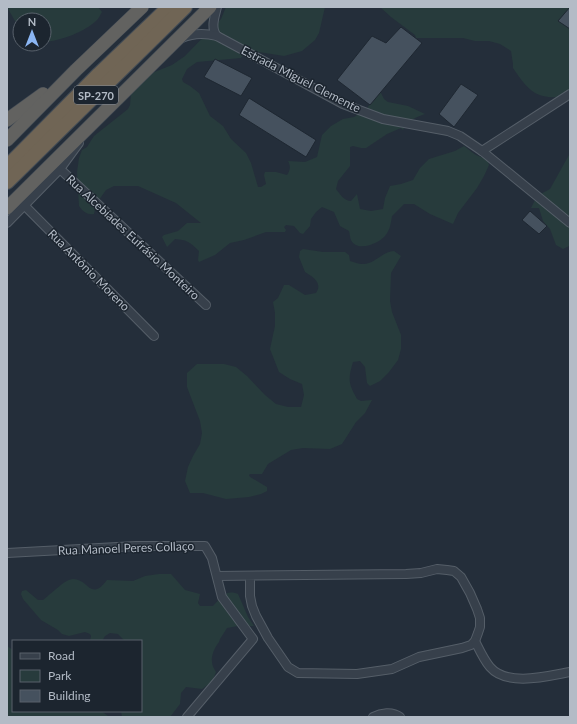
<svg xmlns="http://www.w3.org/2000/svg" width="577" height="724" font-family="Lato,sans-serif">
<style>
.green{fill:#273b3c}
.building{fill:#45515e;stroke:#1e2731}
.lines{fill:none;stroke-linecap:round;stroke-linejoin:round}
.minor-casing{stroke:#555e68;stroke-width:10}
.trunk-casing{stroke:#424b55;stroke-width:14}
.motorway-casing{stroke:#424b55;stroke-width:16}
.minor{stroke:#37404b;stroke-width:8}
.trunk{stroke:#626260;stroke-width:13}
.motorway{stroke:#706555;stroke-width:14}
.labels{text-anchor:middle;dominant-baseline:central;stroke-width:3;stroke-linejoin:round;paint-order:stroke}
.shield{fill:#1c252f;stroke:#868e99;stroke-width:1}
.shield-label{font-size:11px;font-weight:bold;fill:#b3bbc6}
.street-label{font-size:12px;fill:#b3bbc6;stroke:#1c252f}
</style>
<rect width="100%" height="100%" fill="#242e3a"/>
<g class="green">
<path d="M7,7h91l4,5c-2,3 -3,6 -5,8 -12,12 -37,21 -53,22v-22h-24v3l-5,-2z"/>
<path d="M226,7h99l-6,26 -4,7 -13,11 -18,5 -44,-7 -1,2 3,5 -1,2 -44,4 -10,7 -5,10 1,3 7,4 9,7 11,23 13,10 8,13 15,14 5,10 7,24h3l5,-3 -2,-9 1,-3h11l11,3c3,-4 4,-9 1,-14l17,1 12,-5 5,-22 9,-9 12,-7 11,-2 12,-7 7,-11 -1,-6h9l3,6 4,3 20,4 17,8c-9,3 -18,7 -22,16l-2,-2 -14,6 -21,14h-5l-8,-2 -3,1v19l-12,15 -2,8c4,5 8,12 15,12l6,-7 3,15 11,2 12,-2 2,-11 5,-12 11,-2 12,-4 7,-12 9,-9 26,-8 9,-5c7,5 13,12 23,12l2,7 -5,11 -7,12 -19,25 -5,11 -23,-10 -16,-10h-10l-12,12c-1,7 -2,14 -7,20 -6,7 -24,15 -32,7 -3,-3 -3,-8 -4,-12l-9,-5 -6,-14 -12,-5 -6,5 -5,7 -1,7 -7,8 -3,-1 -6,-7 -8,-1 -2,2 2,3 -1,2h-19l-22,8 -14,3 -15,12 -16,7 -1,-2 1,-9c-9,-9 -12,-11 -24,-12l-8,8 -5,-10 2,-2 14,-4 9,-8h14l-25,-20 -38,-17h-24l-8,4 -10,14 -2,10c-6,1 -11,-2 -15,-8l-2,-34 2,-14 3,-8 5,-3 7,-11 34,-27 2,-4 1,-12 21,-20 20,-8 13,-9 36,-37z"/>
<path d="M380,7h190v95l-5,-5c-7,0 -15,1 -22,-1 -14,-3 -23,-18 -30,-28v-4l-2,-13 -11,-7 -11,-3h-14l-12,-3h-47l-1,-3 -24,-18z"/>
<path d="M570,151v93l-1,2 -6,3 -7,-4 -6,-16 -7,-8 -4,-13h-8l6,-12 13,-7 19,-34z"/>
<path d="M303,249l20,3h22l4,3 1,6c4,1 9,3 12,3 12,1 21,-13 32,-13l7,5 -10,17 -1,28 2,11 9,23v14l-3,11 -9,12 -9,9 -10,5 -3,-3 -2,-16 -5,-6 -7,1c-5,17 -5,21 4,37l4,2 11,-1 -7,13 -9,9 -14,22 -12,5 -27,-1 -12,2 -23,14 -6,10h-12l-1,1 1,2 17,10v4l-6,3 -12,3 -23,2 -23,-6h-13l-5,-12 3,-14 5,-11 7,-12 2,-11 -2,-12 -13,-34v-14l10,-9h27l12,3 11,9 18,19 11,9 12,3h13l3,-12 -2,-11 -12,-5 -11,-7 -9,-23 5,-23v-13l-2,-11 5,-4 6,-13h5l16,10 11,-2c7,-10 -3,-16 -11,-21l-6,-15 1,-6z"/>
<path d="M159,574h12l14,16 15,4 -2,9 2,3h13c8,-8 12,-17 25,-12l10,23 6,9h-16l-11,2 -7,11 -1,3c-4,5 -8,13 -7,20 0,3 2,7 4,10l-4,10 -10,7 -16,-2 -5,6 -1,11 -10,13h-48l-1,-6h20v-70h-16l-7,-7 -8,-1 -5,3 -3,5h-12l1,-5 -1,-2 -5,-2 -16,4 -7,-2 -4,-4 -17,-10 -18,-21 -2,-5 1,-3 4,-1 12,10h5c7,-5 22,-21 30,-21 16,0 17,23 34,1l26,1 12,-5z"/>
<path d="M7,646l6,4v61h88l7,5 -2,1h-99z"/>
</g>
<g class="building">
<path d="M570,7v22l-12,-8z"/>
<path d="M401,27l21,16 -52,62 -33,-25 35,-44 14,7z"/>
<path d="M215,59l37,19 -11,18 -37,-19z"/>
<path d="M461,84l17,11 -24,32 -15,-13z"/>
<path d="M249,98l67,42 -10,17 -67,-42z"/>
<path d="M530,211l17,15 -8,8 -17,-14z"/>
</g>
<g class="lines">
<g class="minor-casing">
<g id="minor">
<path d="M217,7c-2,9 -7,21 0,29"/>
<path d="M182,38c11,-5 23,-5 35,-2l126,68 40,15 65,12 12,5 22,15 88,72"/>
<path d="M482,151l88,-57"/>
<path d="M60,169l146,136"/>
<path d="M24,205l130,131"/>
<path d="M7,223l53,-54 19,-26"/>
<path d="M7,553l129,-7h69l7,12 10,39 31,42 -66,78"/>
<path d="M217,576l189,-2 15,-1 16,-4 10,1 7,1 7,6 9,16 7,16 3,9v9l-2,6 -3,8 -4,4 -9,3 -43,9 -27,12 -35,5 -59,-1 -10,-6 -20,-29 -12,-22 -4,-10 -2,-10v-20"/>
<path d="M475,641c4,8 9,19 15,26 17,20 58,9 80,5"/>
<path d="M373,717c8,-4 19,-6 27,0"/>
</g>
</g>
<g class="trunk-casing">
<g id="trunk">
<path d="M7,120l36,-26"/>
<path d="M7,140l69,-70 66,-63"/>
<path d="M7,208l203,-201"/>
</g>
</g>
<g class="motorway-casing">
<g id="motorway">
<path d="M7,167l92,-93 70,-67"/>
<path d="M7,182l178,-175"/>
</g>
</g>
<use href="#minor" class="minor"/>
<use href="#trunk" class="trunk"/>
<use href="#motorway" class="motorway"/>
</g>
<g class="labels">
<rect class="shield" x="74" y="86" width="44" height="18" rx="3"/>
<g class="shield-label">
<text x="96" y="95">SP-270</text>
</g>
<g class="street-label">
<text transform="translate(301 79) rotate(27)">Estrada Miguel Clemente</text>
<text transform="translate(133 237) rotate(43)">Rua Alcebíades Eufrásio Monteiro</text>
<text transform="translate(89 270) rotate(45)">Rua Antônio Moreno</text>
<text transform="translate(126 548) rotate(-2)">Rua Manoel Peres Collaço</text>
</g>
</g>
<rect width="577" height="724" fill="none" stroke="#b3bbc6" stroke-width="16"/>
<rect x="12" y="640" width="130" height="72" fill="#1c252f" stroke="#58616b"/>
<rect x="20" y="653" width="20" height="6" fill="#37404b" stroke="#58616b"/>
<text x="48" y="660" font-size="12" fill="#b3bbc6">Road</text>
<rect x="20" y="670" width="20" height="12" fill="#273b3c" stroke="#58616b"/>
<text x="48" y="680" font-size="12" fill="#b3bbc6">Park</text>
<rect x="20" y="690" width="20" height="12" fill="#45515e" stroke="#58616b"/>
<text x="48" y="700" font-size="12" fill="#b3bbc6">Building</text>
<g transform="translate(32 32)"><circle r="19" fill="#1c252f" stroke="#58616b"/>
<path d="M0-3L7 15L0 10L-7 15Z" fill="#8bb6f3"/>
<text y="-6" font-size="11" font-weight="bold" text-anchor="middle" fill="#b3bbc6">N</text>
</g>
</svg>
